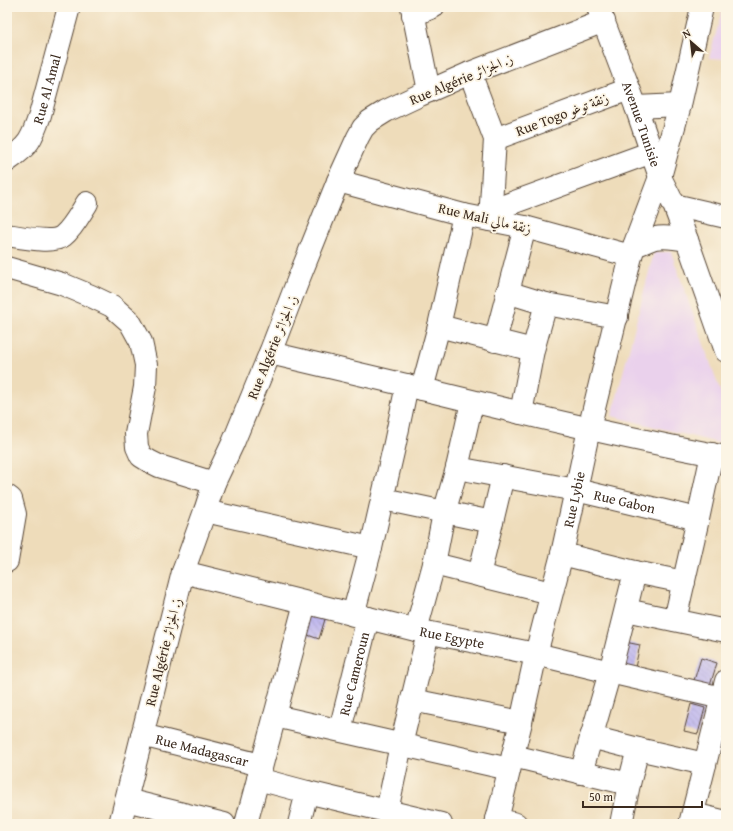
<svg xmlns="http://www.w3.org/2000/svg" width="733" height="831" font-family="'Gentium Book Plus',Amiri,serif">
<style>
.built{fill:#ead1ec}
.building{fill:url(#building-back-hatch)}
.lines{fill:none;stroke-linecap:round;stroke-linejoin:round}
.minor-casing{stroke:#564535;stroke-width:24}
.minor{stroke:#fff;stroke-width:22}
.labels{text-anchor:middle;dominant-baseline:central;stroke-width:3.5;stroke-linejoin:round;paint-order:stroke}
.street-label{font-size:14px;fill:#3b2a1e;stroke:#fcf5e5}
</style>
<defs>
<pattern id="building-back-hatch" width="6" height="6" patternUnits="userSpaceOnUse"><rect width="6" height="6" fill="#b9b1f0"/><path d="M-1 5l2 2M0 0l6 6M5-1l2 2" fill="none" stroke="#9890c2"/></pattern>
</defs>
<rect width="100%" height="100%" fill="#fcf5e5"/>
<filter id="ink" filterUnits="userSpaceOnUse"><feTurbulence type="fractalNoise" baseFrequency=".025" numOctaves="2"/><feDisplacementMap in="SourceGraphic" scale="8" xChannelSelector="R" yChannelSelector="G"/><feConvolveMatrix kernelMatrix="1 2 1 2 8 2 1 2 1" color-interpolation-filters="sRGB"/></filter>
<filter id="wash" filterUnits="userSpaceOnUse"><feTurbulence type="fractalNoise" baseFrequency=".012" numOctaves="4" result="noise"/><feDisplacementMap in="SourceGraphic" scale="16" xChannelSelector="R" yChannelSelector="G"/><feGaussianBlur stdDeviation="0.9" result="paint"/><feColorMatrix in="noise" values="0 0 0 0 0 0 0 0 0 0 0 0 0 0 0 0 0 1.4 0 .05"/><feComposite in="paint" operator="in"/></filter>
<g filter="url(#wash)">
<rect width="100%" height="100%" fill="#eedcba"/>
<g class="built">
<path d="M723,7h3v52l-17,-1z"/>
<path d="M654,252h17l55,155v38l-114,-29z"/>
</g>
<g id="blocks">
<g class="building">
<path d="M309,611l17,5 -7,23 -17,-6z"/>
<path d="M625,642l15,3 -6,27 -15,-4z"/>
<path d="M701,658l16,5 -9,29 -16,-5z"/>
<path d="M691,704l14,4 -7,26 -14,-3z"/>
</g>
</g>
</g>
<g filter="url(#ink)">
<use href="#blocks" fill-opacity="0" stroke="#564535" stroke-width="1"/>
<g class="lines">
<g class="minor-casing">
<g id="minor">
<path d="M412,7l17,84"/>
<path id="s1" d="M598,7l38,100 24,70 14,28 13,35 39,111"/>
<path d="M413,15l20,-8"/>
<path d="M470,73l25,66 -5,81"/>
<path d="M636,107l44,-2"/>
<path d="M495,139l134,-50"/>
<path id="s2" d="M7,161c22,-15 25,-22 33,-46l29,-108"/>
<path d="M338,181l126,34 61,12 106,29"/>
<path d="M674,205l52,12"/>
<path d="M490,211l162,-59"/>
<path d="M7,235c13,2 46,9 56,1 10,-8 17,-22 24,-33"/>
<path d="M634,246c7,-2 14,-6 21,-8 10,-2 22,0 32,2"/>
<path d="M7,268l55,16 29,12 21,10 18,16 11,20 5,23 -1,22 -9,47 1,13 4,9 8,5 10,5 55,17"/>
<path d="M507,292l39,12 71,13"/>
<path d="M439,326l94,24"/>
<path d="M495,341l30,-114"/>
<path d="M270,353c45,11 91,21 136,32 106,26 212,52 320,72"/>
<path d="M422,389l17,-63 25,-111"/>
<path d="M521,413l12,-63 13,-46"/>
<path id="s3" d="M457,468l119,22 122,29"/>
<path d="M7,496l4,3 4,15 -8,47"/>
<path d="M383,499l109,23 11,-46"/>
<path d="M205,511l166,37"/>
<path d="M562,554l73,18 49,10"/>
<path d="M434,564l117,29"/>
<path id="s4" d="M183,572l233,58 120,24 74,18 112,26"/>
<path d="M479,575l13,-53"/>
<path d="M626,610l100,21"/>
<path d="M353,615l18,-67 24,-105 12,-58"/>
<path d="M675,620l23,-101 14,-65"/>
<path d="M416,630l18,-66 10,-51 13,-45 15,-66"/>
<path d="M412,700l109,22"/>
<path d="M275,716c78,17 156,36 234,53"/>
<path id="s5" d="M340,730l28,-112"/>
<path id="s6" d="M142,735l119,30"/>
<path d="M591,737l47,12 67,15"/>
<path d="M513,756l116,28"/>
<path d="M581,773l29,-101 25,-100"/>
<path d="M258,779l49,13 134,32"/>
<path d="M126,800l98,24"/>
<path d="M387,811l14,-66 27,-112"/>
<path d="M693,814l33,8"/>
<path d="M497,819l19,5"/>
<path d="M120,824l63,-252 22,-61 9,-28 19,-40 37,-90 27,-70 41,-102 20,-44 5,-9 7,-7 16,-10 34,-16 50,-22 134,-52"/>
<path d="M246,824l59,-221"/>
<path d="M299,824l8,-32"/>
<path id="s7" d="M496,824l25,-102 15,-68 26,-100 14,-64 13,-61 42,-173 3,-10 26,-69 20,-72 22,-98"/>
<path d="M621,824l8,-40 9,-35"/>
<path d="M690,824l36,-143"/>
</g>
</g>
<use href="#minor" class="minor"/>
</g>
</g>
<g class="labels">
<g class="street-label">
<text transform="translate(461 79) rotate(-23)">Rue Algérie ز. الجزائر</text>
<text stroke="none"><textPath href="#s2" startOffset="85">Rue Al Amal</textPath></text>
<text transform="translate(562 114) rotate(-21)">Rue Togo زنقة توغو</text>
<text stroke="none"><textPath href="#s1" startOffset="125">Avenue Tunisie</textPath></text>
<text transform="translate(485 218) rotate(13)">Rue Mali زنقة مالي</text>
<text transform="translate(272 347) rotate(-68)">Rue Algérie ز. الجزائر</text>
<text stroke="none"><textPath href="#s7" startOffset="334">Rue Lybie</textPath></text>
<text stroke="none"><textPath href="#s3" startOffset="171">Rue Gabon</textPath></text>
<text stroke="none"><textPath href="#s4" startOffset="277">Rue Egypte</textPath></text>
<text transform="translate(163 652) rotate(-76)">Rue Algérie ز. الجزائر</text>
<text stroke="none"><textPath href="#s5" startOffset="58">Rue Cameroun</textPath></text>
<text stroke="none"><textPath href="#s6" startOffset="62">Rue Madagascar</textPath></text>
</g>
</g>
<rect width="733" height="831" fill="none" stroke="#fcf5e5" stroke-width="24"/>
<g transform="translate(691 42) rotate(332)" stroke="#fcf5e5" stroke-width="3" paint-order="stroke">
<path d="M0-3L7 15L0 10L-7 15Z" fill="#3b2a1e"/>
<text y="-6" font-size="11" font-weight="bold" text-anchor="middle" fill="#3b2a1e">N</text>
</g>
<path d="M583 801v6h119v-6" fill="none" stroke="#3b2a1e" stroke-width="2"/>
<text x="589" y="801" font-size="12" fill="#3b2a1e" stroke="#fcf5e5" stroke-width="3" paint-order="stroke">50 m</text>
</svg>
